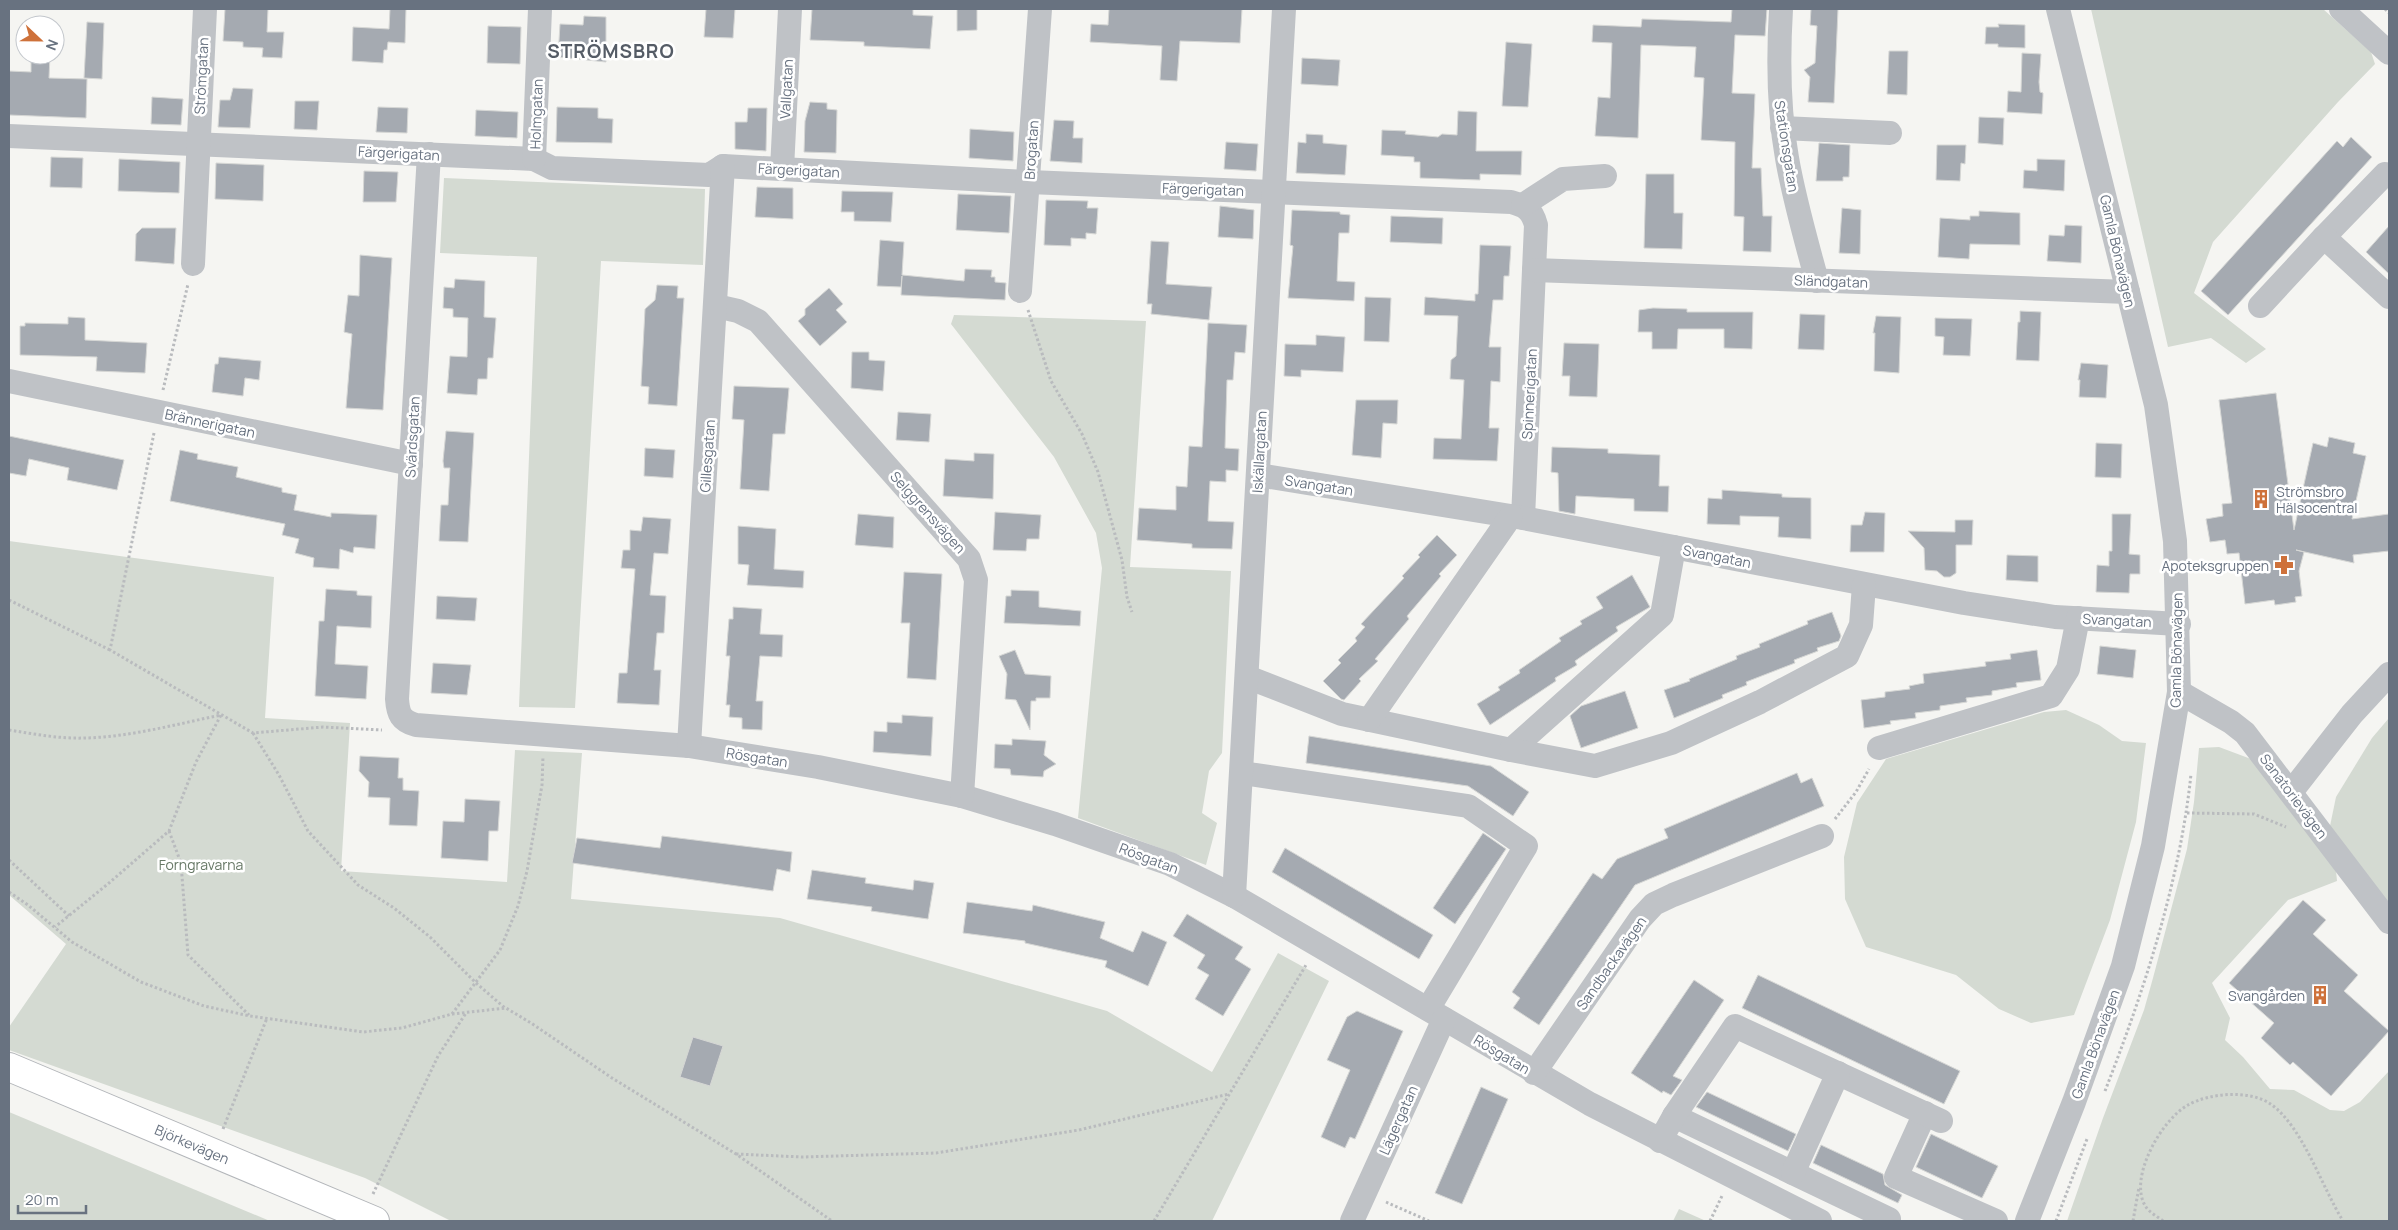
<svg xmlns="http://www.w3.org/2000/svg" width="2398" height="1230" font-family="Manrope,sans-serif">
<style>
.green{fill:#d4dad2}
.building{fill:#a5aab1;stroke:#d6d7d5}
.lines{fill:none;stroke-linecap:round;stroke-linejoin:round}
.major-casing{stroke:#b3b6ba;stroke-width:30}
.path{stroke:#b9bbbe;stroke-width:3;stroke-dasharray:2.5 2.5;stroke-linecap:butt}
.minor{stroke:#bfc2c6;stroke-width:24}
.major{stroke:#fff;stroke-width:28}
.labels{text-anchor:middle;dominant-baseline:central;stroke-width:5;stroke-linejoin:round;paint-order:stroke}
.street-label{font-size:14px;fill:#687280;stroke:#fff}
.poi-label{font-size:14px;fill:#687280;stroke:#fff;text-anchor:end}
.park-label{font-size:14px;fill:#677866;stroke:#fff}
.district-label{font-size:19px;font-weight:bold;letter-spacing:1px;fill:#555c66;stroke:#fff}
</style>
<rect width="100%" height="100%" fill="#f5f5f2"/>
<g class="green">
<path d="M2091,9h232l48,43 4,12 -37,38 -125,140 -19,51 72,56 -20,14 -35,-25 -43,9z"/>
<path d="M444,178l261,11 -2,76 -102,-4 -26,447 -56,-1 18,-450 -97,-4z"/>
<path d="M954,315l192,6 -16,246 101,4 -9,182 -13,18 -7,42 15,10 -11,42 -128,-47 24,-250 -6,-35 -42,-76 -103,-133z"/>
<path d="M9,541l265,36 -9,141 85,5 -9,148 166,11 8,-132 67,3 -11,146 209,19 327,93 105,61 66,-119 51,28 -117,240h-761l-86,-43 -356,-128v-23l57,-83 -57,-49z"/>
<path d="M2066,710l33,15 23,16 24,2 -10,79 -26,98 -36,95 -43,8 -32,-14 -43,-34 -90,-28 -21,-48 -1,-42 13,-54 29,-44 158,-47z"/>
<path d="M2389,718v186l-59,-78 6,-29 36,-59z"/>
<path d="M2219,747l32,12 84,101 2,21 -49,19 -76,83 18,35 -5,22 18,17 27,32 24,1 36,20 14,1 16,-9 29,-31v150h-322l36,-103 41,-108 9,-32 34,-129 7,-47 5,-54z"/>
<path d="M9,1112l261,109h-261z"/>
<path d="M1679,1209l27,12h-33z"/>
</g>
<g class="building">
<path d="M225,9h43l-1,23h17l-2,26 -20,-1 1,-9 -20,-1v-5l-20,-1z"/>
<path d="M390,9h16l-1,34 -17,-1 -1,8h-3l-1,13 -31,-2 1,-34 36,2z"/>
<path d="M706,9h29l-2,29 -29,-1z"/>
<path d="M812,9h101v6l20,1 -3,33 -66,-3v-4l-54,-2z"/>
<path d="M957,9h20v21l-20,1z"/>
<path d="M1109,9h133l-2,34 -60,-2 -3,40 -17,-1 2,-34 -72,-4 1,-18 17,1z"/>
<path d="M1732,9h35l-2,27 -30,-1 -3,58 23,1 -3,74h9l2,48h9l-1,36 -28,-1 1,-34 -10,-1 1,-74 -34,-2 3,-62 -10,-1 2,-30 -55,-2 -3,93 -43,-2 3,-39 12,1 2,-55 -20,-1 1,-17 48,2 1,-8 89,3z"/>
<path d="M1811,9h27l-4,94 -26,-1 2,-25 -6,-7 11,-7 2,-37 -7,-1z"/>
<path d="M584,16l22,1v45l-48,-5 2,-33 23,1z"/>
<path d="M87,22l17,1 -2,56 -18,-1z"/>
<path d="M1998,24l27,1v23l-27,-1v-3h-13l1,-17h13z"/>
<path d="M488,26l33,1 -1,37 -33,-1z"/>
<path d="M1506,42l26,2 -4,63 -26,-1z"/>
<path d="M1889,51h19l-1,44 -20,-1z"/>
<path d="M2022,53l19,1 -2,28 1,10 3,1v3l-1,18 -35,-2 1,-21 13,1z"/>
<path d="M31,55h19l-1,23 38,1 -1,39 -77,-3v-44l22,1z"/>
<path d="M1302,58l38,2 -2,26 -37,-2z"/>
<path d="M233,88l20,1 -3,39 -32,-1 2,-27h10z"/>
<path d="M152,97l31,2 -2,26 -30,-1z"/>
<path d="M295,101h24l-2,29 -23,-1z"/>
<path d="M810,102l17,1v6l10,1 -1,43 -32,-1 1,-31z"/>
<path d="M378,107l30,1 -1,25 -31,-1z"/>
<path d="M557,107l41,1v10l15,1 -1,24 -56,-1z"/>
<path d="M748,108h19l-1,43 -31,-2v-27h12z"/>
<path d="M476,110l42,2 -1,26 -42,-2z"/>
<path d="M1458,111l19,1 -1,39h46l-1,24 -41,-1v6l-60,-2v-16h-6v-5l-33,-2 1,-25 24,1 -1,3 33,3 4,-3 15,1z"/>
<path d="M1979,117l25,1 -1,27 -25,-2z"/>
<path d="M1054,120l20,1 -1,17h10l-1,25 -32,-2z"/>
<path d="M970,129l44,3 -1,29 -44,-3z"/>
<path d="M1306,134l17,1v8l24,2 -2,30 -49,-2 2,-31 8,1z"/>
<path d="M2351,137l21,20 -144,158 -27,-24 136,-150 6,6z"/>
<path d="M1226,142l32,2 -2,27 -32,-2z"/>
<path d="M1819,143l31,2 -1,32h-6v4h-27z"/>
<path d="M1937,145h29l-1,19 -4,-1 -1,18 -24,-1z"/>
<path d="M51,157l32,1 -1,30 -32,-1z"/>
<path d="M119,159l61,3 -1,31 -61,-2z"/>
<path d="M2037,159l28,1 -1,31 -41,-3 1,-18 13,1z"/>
<path d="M216,163l48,2 -1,36 -48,-2z"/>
<path d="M364,171l34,1 -2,30h-33z"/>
<path d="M1646,174h28v39h9l-1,36 -38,-1z"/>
<path d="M757,187l36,1v31l-38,-2z"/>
<path d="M842,191l51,1 -2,30 -37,-1v-9h-13z"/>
<path d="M958,194l53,2 -2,37 -53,-3z"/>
<path d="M1046,200l42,1 -1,7h11l-2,26 -10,-1v6l-15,-1v8l-27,-1z"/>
<path d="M1220,206l34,4 -1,29 -35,-2z"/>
<path d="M1842,208l19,2 -1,44 -21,-1z"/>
<path d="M1292,210l48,2v2l10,1 -1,18h-10l-2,48 18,1 -1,19 -66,-3 5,-52 -3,-1z"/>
<path d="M1979,211l41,2v32l-50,-1 -1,15 -31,-2 2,-39 30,2v-4h9z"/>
<path d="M1391,216l52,2 -1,26 -52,-2z"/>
<path d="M2065,225l17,1 -1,37 -34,-2 2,-26 15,1z"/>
<path d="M2389,226v48l-23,-22z"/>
<path d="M142,228h34l-2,36 -39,-3 1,-27z"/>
<path d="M880,240l24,2 -2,33 62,6 1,-12 27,1 -1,7h4v5l11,1 -1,17 -104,-5 1,-19 -1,11 -24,-1z"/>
<path d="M1151,241l18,1 -3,42 46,3 -3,33 -58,-6 1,-10h-5z"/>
<path d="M1480,245l31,1 -2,30h-5l-1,24h-10l-4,47h12l-1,35 -9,-1 -2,47h10l-2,33 -64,-2 1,-21 27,1 3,-59 -14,-1 1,-19 5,-4 2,-40 -34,-1 1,-18 50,4v-7h3z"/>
<path d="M360,255l32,3 -9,152 -37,-2 6,-74 -8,-2 4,-37 11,1z"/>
<path d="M455,279l30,2 -1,36 12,1 -3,40h-5l-1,21h-9l-1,16 -30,-2 3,-37 17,1 1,-39 -15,-1v-8l-10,-1 1,-21 10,1z"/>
<path d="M657,285l21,1 -1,12h7l-7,108 -29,-2 1,-17 -8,-1 4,-77 10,-9z"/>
<path d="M829,288l14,16 -7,6 11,12 -27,24 -22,-25 7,-6v-6z"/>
<path d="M1365,297l26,1 -2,44 -25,-1z"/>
<path d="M1653,308l34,1v3h66l-1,37 -28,-1v-19h-46l-1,20h-25v-17h-14l1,-22z"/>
<path d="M2020,311l21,1 -2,49 -23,-1 2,-38h2z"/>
<path d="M1800,314l25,1 -1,35 -26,-1z"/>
<path d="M1876,316l25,1 -2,56 -25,-2 1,-38h-2z"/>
<path d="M68,317l17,1v22l62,3 -2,30 -49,-2 1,-14 -77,-2v-29h5v-3l43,1z"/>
<path d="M1935,318l37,1 -2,37 -27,-1 1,-18 -9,-1z"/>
<path d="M1208,323l39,2 -2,28 -10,-1 -2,28h-6l-2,68 14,1 -1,22 -12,-1v12l-16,-1 -2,40 26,1 -2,27 -40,-1v-4l-55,-4 2,-32 37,2v-24l11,1 2,-41 13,1z"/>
<path d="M1316,335l29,2 -2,35 -42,-2v7l-17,-1 1,-32 31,1z"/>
<path d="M1564,343l35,1 -2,53 -28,-1 1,-20h-8z"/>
<path d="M852,352h17v8l16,1 -2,30 -32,-3z"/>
<path d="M219,357l42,4 -2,19 -14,-2 -2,18 -31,-4 3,-28h3z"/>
<path d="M2081,363l27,2 -2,33 -27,-1 1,-17h-2z"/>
<path d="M734,386l55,2 -4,46h-12l-4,57 -29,-2 4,-69 -12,-1z"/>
<path d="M2276,393l18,137 19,-87 14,4 2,-10 26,6 -2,10 13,3 -14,63 37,-5v37l-36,4 1,8 -58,-13 8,2 -5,19 3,25 -7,1 1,5 -21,3 -1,-5 -29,4 -6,-51 -12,1 -2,-14 -15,2 -4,-23 17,-3 -1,-12 10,-1 -13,-103z"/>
<path d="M1356,400h42l-1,24 -14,-1 -2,35 -29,-3z"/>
<path d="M898,412l33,2 -2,28 -33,-2z"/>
<path d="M446,431l28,2 -6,109 -29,-1 2,-36h7l2,-37h-6l-1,-7z"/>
<path d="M9,436l115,24 -7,30 -50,-10 2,-12 -40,-9 -3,17 -17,-3z"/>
<path d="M2096,443l26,1 -1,34 -26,-1z"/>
<path d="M1552,447l56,2v4l52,2 -1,31h10l-1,26 -34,-1v-12l-58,-3 -1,18 -16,-3 -1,-38 -7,-1z"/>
<path d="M645,448l30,2 -2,28 -29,-2z"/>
<path d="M180,450l18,4 -1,5 41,8 -2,10 46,11v4l15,3 -3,15 37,7v-4l46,2 -2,34 -21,-2 -1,6 -13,-4 -1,20 -26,-2 1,-9 -19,-5 4,-14 -17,-4 3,-11 -115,-23z"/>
<path d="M974,453l20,1 -1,45 -50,-3 2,-37 29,2z"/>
<path d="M1722,490l60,4v3l29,1v41l-33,-2 1,-20 -39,-1v9l-33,-1 1,-26 14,1z"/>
<path d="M995,512l46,3 -2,24h-12l-1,12 -33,-1z"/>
<path d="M1865,512l20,1 -1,39h-34l1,-27h11z"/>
<path d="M858,514l36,3 -1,31 -38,-3z"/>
<path d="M2112,514h19l-2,40 11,1v19h-10l-1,19 -33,-1 1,-27 12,1v-15h3z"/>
<path d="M643,517l28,2 -3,35 -14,-1 -4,42 16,1 -2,37h-7l-3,37h7l-2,35 -42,-2 2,-30h8l8,-104 -14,-1 2,-18h7v-20l11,1z"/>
<path d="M1955,520h18l-1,25h-16v28l-6,4h-6l-7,-6 -12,-1 -1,-22 -16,-17 47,1z"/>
<path d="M738,526l38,3 -2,40 30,2 -1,17 -56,-3 2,-20 -11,-1z"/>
<path d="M1437,535l20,20 -18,19 2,2 -34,40 2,3 -34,40 3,2 -19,18 2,2 -17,19 -3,-1 -18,-18 18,-18 -3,-3 19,-19 -2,-3 10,-11 -4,-3 43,-46 -2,-2 18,-19 -2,-2z"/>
<path d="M2007,555l31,1v26l-32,-2z"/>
<path d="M904,572l38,2 -6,106 -29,-2 3,-55h-9z"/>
<path d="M1632,575l18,32 -34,20 2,4 -43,30 2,4 -22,13 1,3 -66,44 -13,-21 23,-14 -2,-3 22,-14 -1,-3 42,-29 -2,-3 23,-14 -2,-3 23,-13 -7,-11z"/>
<path d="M326,589l31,2v4l15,1 -1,32 -34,-2 -2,38 33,2 -2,33 -51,-3 4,-75h5z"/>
<path d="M1011,590l28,1v16l42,4 -1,15 -76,-3 2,-27h5z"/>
<path d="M437,596l40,2 -2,23 -39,-2z"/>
<path d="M733,607l29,2 -2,25 23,1 -1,22 -22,-1 -4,45h7l-1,29 -20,-1v-11l-13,-1 1,-12h-4l4,-49h-4l3,-37h4z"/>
<path d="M1832,612l9,24 -2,5 -22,7 1,3 -24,9 1,3 -49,19 1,3 -25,10 1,3 -49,20 -10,-28 26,-9 -1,-2 48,-20 -1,-3 24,-9 -1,-3 49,-20 -1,-3z"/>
<path d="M2100,646l36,4 -3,28 -36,-4z"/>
<path d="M1015,650l10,24 26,2 -1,22h-14v3h-5l-1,29 -14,-30 -11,-1 2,-25 -8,-18z"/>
<path d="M2037,650l4,30 -25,3 1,4 -25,4v4l-26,3 1,4 -27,4v4l-25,3 1,5 -26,3 1,3 -27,4 -3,-28 24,-3v-5l25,-3 -1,-3 15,-3 -1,-9 63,-8 -1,-4 26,-3 -1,-5z"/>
<path d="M433,663l38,2 -4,30 -36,-2z"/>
<path d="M1625,691l13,37 -57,20 -11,-32 11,-10z"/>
<path d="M902,715l31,2 -2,39 -58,-4 1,-21 13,1v-10l15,1z"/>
<path d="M1309,736l182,30 38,26 -16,24 -45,-30 -162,-23z"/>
<path d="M1012,739l34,2 -2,14 12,9 -12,7 -1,6 -32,-2 -1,-6 -16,-1 1,-24 17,1z"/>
<path d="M360,756l39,2 -1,20h5v12l16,1 -2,35 -28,-1 1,-27 -22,-1 1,-15 -10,-11z"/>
<path d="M1797,773l4,10 11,-5 12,28 -189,79 -96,140 -26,-17 7,-10 -8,-6 81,-119 9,6 15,-20 51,-21 -4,-9z"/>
<path d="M465,799l35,2 -2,30h-9l-1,30 -47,-3 2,-37 21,1z"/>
<path d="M1483,833l23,16 -51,75 -22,-16z"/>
<path d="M662,836l130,16 -2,20 -13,-3 -4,22 -201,-28 5,-25 83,10z"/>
<path d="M1285,848l148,87 -14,24 -147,-87z"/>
<path d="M812,870l54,8 -1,5 48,7 1,-10 20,3 -6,36 -57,-8 1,-4 -65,-8z"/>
<path d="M2303,900l23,20 -13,14 45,41 -14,16 45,40 -58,65 -38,-34 -3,3 -29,-27 13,-15 -45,-40z"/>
<path d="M967,902l65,9 1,-6 72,17 -5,16 33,14 9,-21 25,11 -19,44 -43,-19 2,-6 -82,-18v-2l-62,-8z"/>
<path d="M1187,914l56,33 -8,12 16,10 -28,47 -28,-17 14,-24 -12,-7 8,-13 -32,-19z"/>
<path d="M1758,975l202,96 -16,33 -202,-96z"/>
<path d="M1694,980l30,20 -51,76 9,4 -11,15 -8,-4 -1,2 -31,-20z"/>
<path d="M1357,1011l46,20 -48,108 -5,-2 -5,11 -24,-11 29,-67 -23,-10 20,-43z"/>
<path d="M693,1037l30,9 -13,40 -30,-9z"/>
<path d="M1481,1087l27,12 -46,105 -27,-11z"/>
<path d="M1707,1092l89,42 -8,17 -92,-44z"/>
<path d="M1931,1134l67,32 -16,32 -66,-31z"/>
<path d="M1821,1145l62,29 2,11 17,10 -4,8 -85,-40z"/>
</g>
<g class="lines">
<g class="major-casing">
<path id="major" d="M9,1067l366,154"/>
</g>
<g class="path">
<path d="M2385,9l4,4"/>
<path d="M1028,310l23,71 31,53 16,38 24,88 5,37 5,15"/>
<path d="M163,390l25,-106"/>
<path d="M154,433l-44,217 143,83 70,-6 59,3"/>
<path d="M9,600l101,50"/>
<path d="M9,730c25,4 51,9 76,8 45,-1 92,-14 136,-23l-25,47 -27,69 -60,52 -54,44"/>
<path d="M253,733l26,42 29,56 50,54 36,23 36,29 46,46 29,25"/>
<path d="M2187,813l67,1 32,13"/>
<path d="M1835,819l21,-27 13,-23"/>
<path d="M169,831l12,32 7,92 61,60"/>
<path d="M9,860l60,56"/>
<path d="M9,892l19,13 44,37 69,40 63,24 46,10 113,16 39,-4 50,-14 48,-64 18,-44 9,-35 15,-86 1,-29"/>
<path d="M452,1014l54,-6 25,15 81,55 124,76 96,67"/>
<path d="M2105,1091c39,-100 75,-210 86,-317"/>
<path d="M223,1129l44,-111"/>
<path d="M736,1154l66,3 134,-4 143,-23 150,-36"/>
<path d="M373,1194l65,-138 28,-43"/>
<path d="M1386,1202l43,19"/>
<path d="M1154,1221l152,-256"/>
<path d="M1710,1221l12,-25"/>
<path d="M2056,1221l31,-82"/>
<path d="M2133,1221l6,-34"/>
<path d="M2163,1221c-5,-4 -14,-9 -17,-14 -19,-28 16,-88 42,-102 21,-12 63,-16 84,0 31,23 50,82 71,116"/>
</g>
<g class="minor">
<path d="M1781,9c-3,50 -3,99 6,149 7,41 19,82 30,123"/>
<path d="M2341,9l48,44"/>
<path d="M1782,128l108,5"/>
<path d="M9,136l525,23 18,9 157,7 14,-9 306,16 482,20c15,4 21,8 25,23l-13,293"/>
<path d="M429,154l-32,545c1,15 4,22 19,26l273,21 129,21 144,29 93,28 115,40 64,32 356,208 230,117"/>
<path d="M534,159l6,-150"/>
<path d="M782,169l8,-160"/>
<path d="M1523,205l40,-26 42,-3"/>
<path d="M2324,237l61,-63"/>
<path d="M193,264l12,-255"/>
<path d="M1534,270l594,22"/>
<path d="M1020,291l20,-282"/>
<path d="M716,306l22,5 20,10 211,238 7,21 -14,216"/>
<path d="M2260,306l64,-69 65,60"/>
<path d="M9,381l402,83"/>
<path d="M1258,475l265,43 441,85 91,14 124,7"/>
<path d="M1247,677l95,37 169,36 151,-135 12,-68"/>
<path d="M2179,692l52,30 14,11 144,189"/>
<path d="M1369,720l142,-204"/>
<path d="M689,746l34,-580"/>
<path d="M1879,748l172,-52 17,-27 10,-51"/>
<path d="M1511,750l84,16 76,-23 89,-41 87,-46 14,-31 3,-40"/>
<path d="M1242,773l226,33 58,40 -98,163"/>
<path d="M2291,792l61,-78 37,-40"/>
<path d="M1234,896l50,-887"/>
<path d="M1534,1073l106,-154 14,-15 19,-9 149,-59"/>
<path d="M1925,1113l-29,64 100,44"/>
<path d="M1674,1116l215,103"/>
<path d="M1660,1141l14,-25 61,-90 206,95"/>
<path d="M1793,1173l45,-100"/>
<path d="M1352,1221l92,-202"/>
<path d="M2027,1221l47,-119 49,-136 30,-120 26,-154 -4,-151 -19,-136 -98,-396"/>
</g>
<use href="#major" class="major"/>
</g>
<defs>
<g id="building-bare" transform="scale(1.5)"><path d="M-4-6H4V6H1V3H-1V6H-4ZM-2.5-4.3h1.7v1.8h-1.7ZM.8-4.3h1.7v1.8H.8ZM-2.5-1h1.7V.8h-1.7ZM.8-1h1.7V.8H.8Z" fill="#ce713a" stroke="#fff" stroke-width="2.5" paint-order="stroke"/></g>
<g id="pharmacy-bare" transform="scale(1.5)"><path d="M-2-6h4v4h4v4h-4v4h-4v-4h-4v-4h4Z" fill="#ce713a" stroke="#fff" stroke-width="2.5" paint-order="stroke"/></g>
</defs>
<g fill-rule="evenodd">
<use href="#building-bare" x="2261" y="499"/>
<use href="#pharmacy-bare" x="2284" y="565"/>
<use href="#building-bare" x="2320" y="995"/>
</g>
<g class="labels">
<g class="street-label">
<text transform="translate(201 76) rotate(-87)">Strömgatan</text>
<text transform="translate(786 89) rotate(-87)">Vallgatan</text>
<text transform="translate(536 114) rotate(-88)">Holmgatan</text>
<text transform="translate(1787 146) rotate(81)">Stationsgatan</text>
<text transform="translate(1031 150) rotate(-86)">Brogatan</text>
<text transform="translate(399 153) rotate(3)">Färgerigatan</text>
<text transform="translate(799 170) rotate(3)">Färgerigatan</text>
<text transform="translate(1203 189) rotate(2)">Färgerigatan</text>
<text transform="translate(2118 251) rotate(77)">Gamla Bönavägen</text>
<text transform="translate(1831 281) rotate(2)">Sländgatan</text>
<text transform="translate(1529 394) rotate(-87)">Spinnerigatan</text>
<text transform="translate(210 423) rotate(12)">Brännerigatan</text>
<text transform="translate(412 437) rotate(-87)">Svärdsgatan</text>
<text transform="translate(1259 452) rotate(-87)">Iskällargatan</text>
<text transform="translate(707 456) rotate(-86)">Gillesgatan</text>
<text transform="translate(1319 485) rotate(9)">Svangatan</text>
<text transform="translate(928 512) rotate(48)">Selggrensvägen</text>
<text transform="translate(1717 556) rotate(11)">Svangatan</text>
<text transform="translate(2117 620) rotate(3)">Svangatan</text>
<text transform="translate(2176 650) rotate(-89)">Gamla Bönavägen</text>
<text transform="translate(757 757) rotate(9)">Rösgatan</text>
<text transform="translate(2294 796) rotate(53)">Sanatorievägen</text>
<text transform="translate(1149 858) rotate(21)">Rösgatan</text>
<text transform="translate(1611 963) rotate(-55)">Sandbackavägen</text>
<text transform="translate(2095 1044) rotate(-70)">Gamla Bönavägen</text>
<text transform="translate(1502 1054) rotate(31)">Rösgatan</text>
<text transform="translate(1398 1120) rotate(-66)">Lägergatan</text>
<text transform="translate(192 1144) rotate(23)">Björkevägen</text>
</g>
<g class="poi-label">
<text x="2276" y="491" text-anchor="start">Strömsbro<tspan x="2276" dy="16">Hälsocentral</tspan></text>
<text x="2269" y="565">Apoteksgruppen</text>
<text x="2305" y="995">Svangården</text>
</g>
<g class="park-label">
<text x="201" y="864">Forngravarna</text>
</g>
<g class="district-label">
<text x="611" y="51">STRÖMSBRO</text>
</g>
</g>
<rect width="2398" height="1230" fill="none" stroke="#687280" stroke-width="20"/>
<g transform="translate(40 40) rotate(112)"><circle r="24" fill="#ffffff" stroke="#c3c7cc"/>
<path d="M0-4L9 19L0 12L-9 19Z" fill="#ce713a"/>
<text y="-8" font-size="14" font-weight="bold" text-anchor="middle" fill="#687280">N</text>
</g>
<path d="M18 1205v8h68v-8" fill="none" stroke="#687280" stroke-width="2.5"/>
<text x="25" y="1205" font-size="15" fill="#687280" stroke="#ffffff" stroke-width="4" paint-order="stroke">20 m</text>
</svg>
